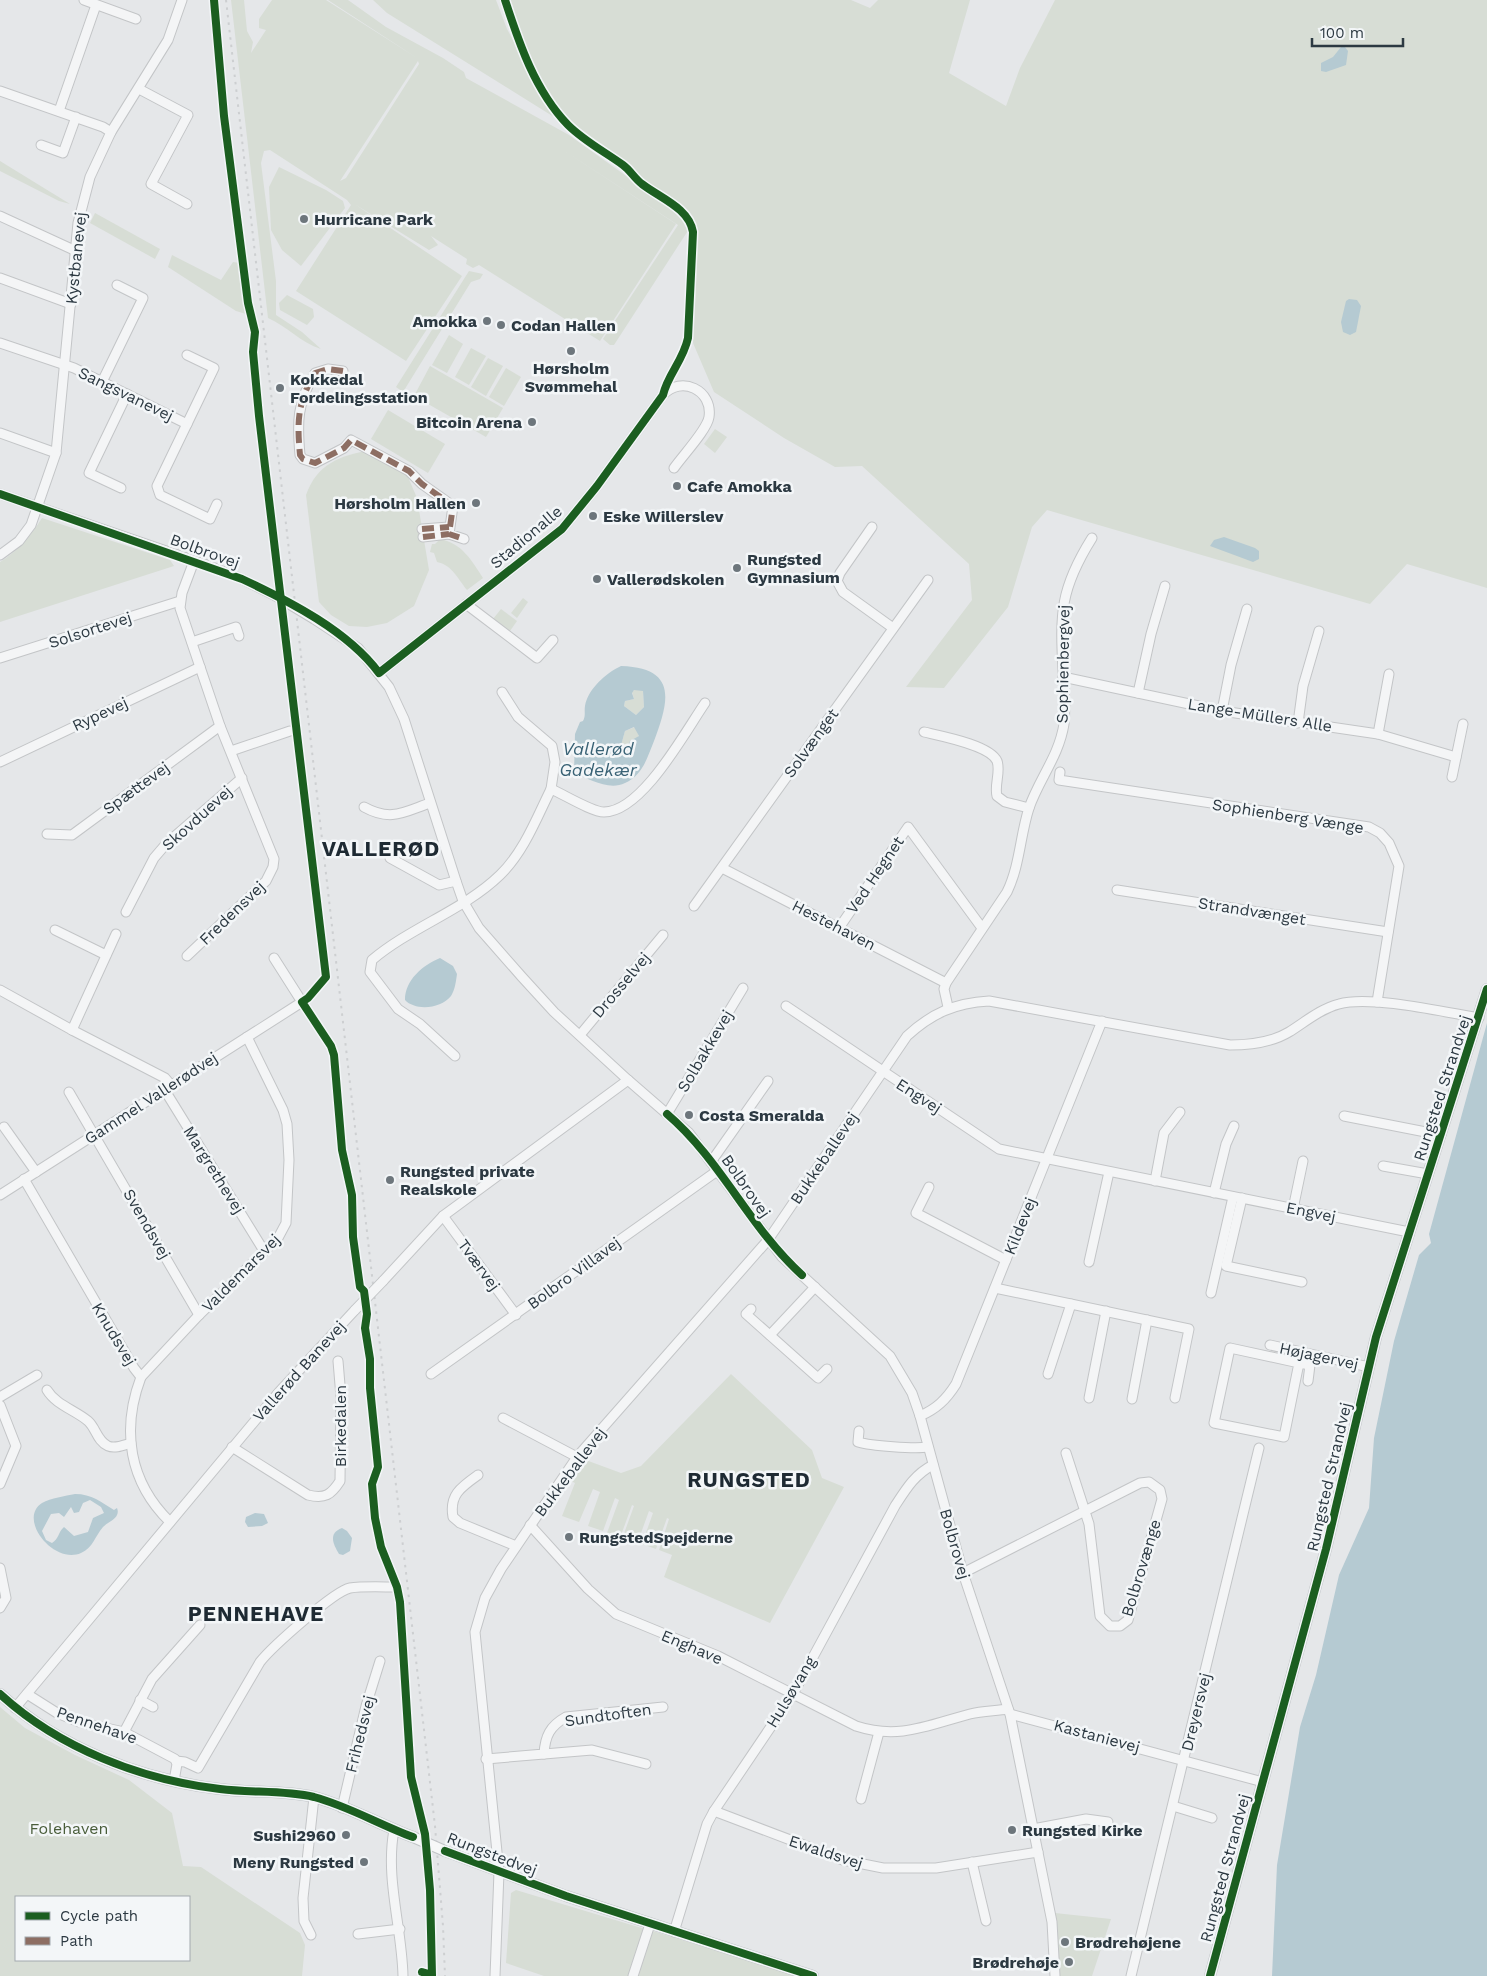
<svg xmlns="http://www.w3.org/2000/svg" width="1487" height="1976" font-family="'Work Sans',sans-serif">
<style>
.green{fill:#d7ddd5;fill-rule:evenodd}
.water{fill:#b5cad2;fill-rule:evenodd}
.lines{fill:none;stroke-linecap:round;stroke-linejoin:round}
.minor-casing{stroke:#c3c5c7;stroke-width:11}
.major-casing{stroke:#c1c4c7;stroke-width:12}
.minor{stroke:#f4f5f6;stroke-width:9}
.major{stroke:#f7f8f8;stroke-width:10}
.rail{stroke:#cdcfd1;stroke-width:2;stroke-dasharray:2.5 5;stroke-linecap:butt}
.minor-bridge-casing{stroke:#c3c5c7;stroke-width:11;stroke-linecap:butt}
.major-bridge-casing{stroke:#c1c4c7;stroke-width:12;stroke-linecap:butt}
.minor-bridge{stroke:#f4f5f6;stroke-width:9}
.major-bridge{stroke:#f7f8f8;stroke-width:10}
.quiet{stroke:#8d6e63;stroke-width:6;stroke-dasharray:12 6;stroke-linecap:butt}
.cycleway-casing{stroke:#f3f6f8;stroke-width:11}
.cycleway{stroke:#1b5e20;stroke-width:8}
.poi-dot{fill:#6d767c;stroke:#f3f6f8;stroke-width:2}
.labels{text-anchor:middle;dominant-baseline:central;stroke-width:5;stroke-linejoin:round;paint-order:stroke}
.poi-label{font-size:16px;font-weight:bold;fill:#2c3942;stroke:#f3f6f8;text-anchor:start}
.street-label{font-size:16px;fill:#2c3942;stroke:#f3f6f8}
.park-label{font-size:16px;fill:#495d3a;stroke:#f3f6f8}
.water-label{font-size:18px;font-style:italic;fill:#386174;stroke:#f3f6f8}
.district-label{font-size:21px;font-weight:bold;letter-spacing:1px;fill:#1e2a33;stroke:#f3f6f8}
</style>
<rect width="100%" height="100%" fill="#e5e7e9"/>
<g class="green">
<path d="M231,0h13l3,31 6,11 -2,11 15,-23 -7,-2v-9l13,-19h54l91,58 -89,-58h20l38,27 57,31 21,14 2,6 103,57 113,81 9,10 -77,119h-4l-7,-6 75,-114 -121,-79 119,78 -76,117 -121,-76 -6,3 -7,-4 1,-5 -36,-23 7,9 -9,5 -73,-45 106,71 -56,85 -110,-70 55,-86 -4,-5 -77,-50 -6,1 -3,12 15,118v34l26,17 19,17c-20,-6 -34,-23 -53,-31zM418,61l1,3 -73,114 -6,3z"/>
<path d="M373,0h123l11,29 47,88 -167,-104z"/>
<path d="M499,0h352l19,8 8,-8h92l-21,73 57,33 14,-38 35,-68h432v588l-80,-24 -37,40 -323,-94 -15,17 -24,80 -64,81 -38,-1 66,-87 -3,-36 -107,-98 -27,1 -51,-29 -70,-46 -21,-49 1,-109 -5,-17 -121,-93 -34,-51z"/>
<path d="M0,161l70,43 -11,-3 -59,-30z"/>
<path d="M279,167l47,23 17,11 2,7 -44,58 -19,-16 -11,-20 -2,-43z"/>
<path d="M95,213l65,36 -5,10 -65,-36z"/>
<path d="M172,255l49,25 12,-18 7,1 6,51 -10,-3 -68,-44z"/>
<path d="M469,271l14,3 -3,5 -9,3 -68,110 -7,-5z"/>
<path d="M287,295l26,14 1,8 -7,8 -27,-15 -1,-7z"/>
<path d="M449,335l14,9 -16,29 -15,-8z"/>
<path d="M471,348l15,8 -17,29 -14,-8z"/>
<path d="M488,358l15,8 -17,30 -15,-9z"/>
<path d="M430,366l73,42 -17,29 -72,-41z"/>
<path d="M506,368l15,9 -17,29 -15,-9z"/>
<path d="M388,410l57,34 -17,29 -57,-34z"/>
<path d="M715,429l12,8 -12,16 -11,-9z"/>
<path d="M370,450l35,20 12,28 12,72 -15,36 -27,17 -20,4 -18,-1 -18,-11 -12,-13 -13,-107c11,-31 33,-39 64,-45z"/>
<path d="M42,518l128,42 4,6 -174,56v-60c19,-12 30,-25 42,-44z"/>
<path d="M440,539c22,4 32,22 43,39l-16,12c-9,-11 -15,-25 -30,-28l-3,-9 -4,-1 2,-8h3z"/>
<path d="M523,598l5,4 -11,16 -6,-5z"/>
<path d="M501,609l16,12 -7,10 -17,-12z"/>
<path d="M635,689l8,1 1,17 -8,8 -12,-9 1,-5 9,-2 -2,-7z"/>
<path d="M635,727l4,9 -11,10 -4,9 -4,-6 5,-18z"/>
<path d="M731,1374l81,76 10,28 22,9 -74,136 -106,-46 8,-22 -13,-5 10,-31 -2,-1 -11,31 -14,-5 11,-31 -4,-2 -12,33 -15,-5 12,-33 -2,-1 -12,33 -13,-5 12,-33 -4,-2 -12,33 -15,-5 12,-34 -7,-3 -14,33 -17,-6 13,-33 -6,-3 14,-21 38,14 20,-7z"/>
<path d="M0,1707l25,21 50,27 54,25 43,33 11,53 18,1 99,66 5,12 -3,31h-302zM16,1897h173v63h-173z"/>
<path d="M516,1890l129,39 -15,47h-86l-38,-13 5,-70z"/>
<path d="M1055,1913l56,6 -19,57h-33z"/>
<path d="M653,1931l145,45h-161z"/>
</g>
<g class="water">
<path d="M1341,47h4l3,4 -2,14 -20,7 -5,-1v-8l12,-6z"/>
<path d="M1349,299l8,1 4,6 -5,26 -6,3 -7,-3 -2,-10 5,-21z"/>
<path d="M1224,537l31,11 4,3v8l-6,3 -43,-16 4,-6z"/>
<path d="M621,666c57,2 48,35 33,75 -7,17 -11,34 -29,42 -16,8 -36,-4 -51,-10l1,-39 5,-12 3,-1c3,-6 1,-9 2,-15 3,-17 21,-33 36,-40zM634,690l9,1 1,16 -8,8 -12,-9 1,-5 9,-2 -2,-6zM634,727l5,9 -9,5 -6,14 -4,-6 5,-18z"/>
<path d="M440,958l13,8 4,8c-1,7 -2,16 -6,22 -10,13 -36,15 -46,4 0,-20 18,-35 35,-42z"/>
<path d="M1487,1023v953h-215l5,-111 23,-138 16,-52 23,-100 30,-67 5,-70 20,-97 25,-86 12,-12 -2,-9z"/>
<path d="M75,1494c17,0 26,8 39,16l3,-2c4,10 -8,13 -14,19 -8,9 -10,21 -22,26 -27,12 -64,-34 -39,-50 9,-5 23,-7 33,-9zM90,1500l11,7 3,6 -11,5 -5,14 -14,4 -10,-9c-6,5 -5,12 -12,16l-6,-3 -4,-9 9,-17 8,-1 5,4 7,-10 3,6 5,-1 4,-9z"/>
<path d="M255,1513l9,1 4,9 -6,3 -14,1 -3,-5 1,-5z"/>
<path d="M342,1528l5,3 5,7 -2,13 -7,4 -4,-1c-6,-10 -11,-21 3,-26z"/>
</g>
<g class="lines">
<g class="minor-casing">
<g id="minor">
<path d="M84,0l52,19"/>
<path d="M139,89l49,26 -37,69 36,20"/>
<path d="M0,91l103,36 8,5"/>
<path d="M59,111l37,-106"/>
<path d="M41,145l22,8 13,-36"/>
<path d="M0,216l76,35"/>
<path d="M0,278l71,26"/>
<path d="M0,343l74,25 113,56"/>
<path d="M187,355l27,13 -57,118 3,9 50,24 7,-15"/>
<path d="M343,371l-15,-2 -13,4c-18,30 -18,49 -15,82l3,4 12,4 29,-15 7,-8 58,31 13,13 31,22 -4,28 15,5"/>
<path d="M102,382l41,-84 -26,-13"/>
<path d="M0,433l56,20"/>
<path d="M121,488l-32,-15 38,-79"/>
<path d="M0,494l207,71 35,14 32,16"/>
<path d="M872,527l-32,46 -3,8 6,11 50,36"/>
<path d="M422,529l27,-2"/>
<path d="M423,537l26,-3"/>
<path d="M0,555l19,-14 12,-16 25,-72 22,-230 12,-46 21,-45 57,-92 14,-40"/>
<path d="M466,604l71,54 16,-18"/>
<path d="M314,619l44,29 31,39 15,32 52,162 7,20 16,27 43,49 32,35 74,68 61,53 93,124 108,99 22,37 8,23 43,157 47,141 42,208 3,54"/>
<path d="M192,642l44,-15 3,9"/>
<path d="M0,658l180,-57"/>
<path d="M379,673l183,-144 35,-43 66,-91c18,-20 50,-5 46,22 -2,13 -26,38 -35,51"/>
<path d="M1063,677l159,34 156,23 78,23"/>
<path d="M502,692l16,25 34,29 3,16 -4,27"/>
<path d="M1138,693l13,-59 14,-48"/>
<path d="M1222,711l9,-46 16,-56"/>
<path d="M1298,723l5,-37 16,-55"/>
<path d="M924,732c17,4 66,13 73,29 4,11 -3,24 0,35l8,6 24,6"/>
<path d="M1378,734l11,-60"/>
<path d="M231,751l59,-20"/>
<path d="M0,762l200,-95"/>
<path d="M1060,772l-1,8 310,47 11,6 9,10 10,23 -22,136"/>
<path d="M1452,777l11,-53"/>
<path d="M364,807c27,15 40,5 66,-4"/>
<path d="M47,834l25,1 148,-109"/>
<path d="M390,858l49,27 17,-4"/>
<path d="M722,868l224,115"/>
<path d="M1117,890l271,42"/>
<path d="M694,906l234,-326"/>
<path d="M126,912l28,-54 12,-14 76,-66"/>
<path d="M839,928l69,-101 74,101"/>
<path d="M55,930l51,25"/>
<path d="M116,934l-44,96 93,48 6,7"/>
<path d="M187,956l79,-75 7,-14 1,-8 -54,-133 -40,-118 2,-15 12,-32"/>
<path d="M0,990l72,40"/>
<path d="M786,1006l213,143 410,83"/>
<path d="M948,1007l-4,-18 2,-6 61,-91c13,-27 13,-56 22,-84 10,-29 30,-52 35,-84 2,-17 0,-35 -1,-53 -3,-58 -3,-82 29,-133"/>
<path d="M580,1035l83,-100"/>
<path d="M455,1056l-35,-32 -22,-15 -28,-37 2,-12c39,-33 92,-50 128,-85 24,-23 37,-58 51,-86 12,5 41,23 53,23 38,0 81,-80 101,-109"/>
<path d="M164,1089l100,162"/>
<path d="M69,1092l130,223"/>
<path d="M667,1114l76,-126"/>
<path d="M1344,1116l97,19"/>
<path d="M4,1127l32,45"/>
<path d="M711,1162l57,-81"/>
<path d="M1383,1166l45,8"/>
<path d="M24,1179l110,189 7,9c-20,53 -12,105 29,145"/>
<path d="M1155,1181l9,-48 16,-21"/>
<path d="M929,1187l-13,26 90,47"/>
<path d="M1214,1193l12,-49 8,-18"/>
<path d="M0,1195l302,-193 -28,-44"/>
<path d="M1242,1198l-16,68 76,16"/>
<path d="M1293,1209l10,-48"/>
<path d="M443,1216l73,99"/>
<path d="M1089,1262l20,-90"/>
<path d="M383,1281l60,-65 185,-136"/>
<path d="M995,1288l194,41 -14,69"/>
<path d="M1211,1293l22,-96"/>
<path d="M751,1309l-5,5 72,64 9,-9"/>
<path d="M770,1335l45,-48"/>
<path d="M1270,1345l99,22"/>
<path d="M1302,1352l-3,11 -15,74 -70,-14 16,-75 69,15 11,2 -2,16"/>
<path d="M431,1374l286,-203"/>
<path d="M1048,1374l23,-70"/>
<path d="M141,1377l58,-62 79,-77 8,-15 3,-63 -2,-36 -4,-14 -36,-73"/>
<path d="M47,1390c9,15 28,20 41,31 8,7 9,20 20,25 7,3 16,-1 23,-3"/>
<path d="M0,1397l37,-22"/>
<path d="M1089,1398l17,-87"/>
<path d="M1132,1399l15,-79"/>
<path d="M0,1405l16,41 -16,38"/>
<path d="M920,1416c16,-7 26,-16 36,-32l146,-363"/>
<path d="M503,1418l74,39"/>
<path d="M859,1431l-1,11c13,4 57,7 70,5"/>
<path d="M232,1447l76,48c17,4 23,0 32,-14l1,-84 -3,-36"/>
<path d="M478,1475c-17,12 -29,20 -25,42l7,6 56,23"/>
<path d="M530,1525l58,64 28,25 102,42 138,70c43,14 72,-1 114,-12 12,-3 25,-3 38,-5"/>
<path d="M0,1568l6,30 -6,10"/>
<path d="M963,1573l177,-90 9,-1 11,8 2,9 -34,121 -8,6h-10l-10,-10 -11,-92 -23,-71"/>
<path d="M27,1694l30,19 22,9 45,10 51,27 2,5 -3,17"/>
<path d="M140,1700l13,7"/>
<path d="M15,1708l264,-316 76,-82"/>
<path d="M1010,1714l253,68"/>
<path d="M124,1732l28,-53 48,-54"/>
<path d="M544,1754l48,-4 54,14"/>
<path d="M486,1759l58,-5c1,-18 6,-28 22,-37l97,-10"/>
<path d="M176,1761l9,1 13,6 62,-106c11,-14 74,-71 90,-74 12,-2 33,-1 47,-1"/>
<path d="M861,1799l18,-67"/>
<path d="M1173,1806l39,12"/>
<path d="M342,1808l24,-102 14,-45"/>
<path d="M714,1811l129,49 40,8h53l102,-16"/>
<path d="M1033,1829l53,-10 22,3"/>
<path d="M394,1830c-9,48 8,98 9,146"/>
<path d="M972,1862l14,59"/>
<path d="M674,1932l33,-108 7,-13 79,-117 102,-188c11,-17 20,-32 38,-41"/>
<path d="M358,1934l42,-5"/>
<path d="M311,1935l-7,-14 -1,-23 11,-101"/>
<path d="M495,1976l4,-104 -24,-240 10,-34 16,-29 76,-112 191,-217 139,-204c25,-23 48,-33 82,-35l241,44c20,0 41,-2 59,-13 16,-10 31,-23 50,-28 31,-9 105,8 140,14"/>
<path d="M633,1976l17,-52"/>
<path d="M1131,1976l128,-528"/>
</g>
</g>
<g class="major-casing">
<g id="major">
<path d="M0,1694c59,54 141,86 220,95 31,4 64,1 94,8 34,9 66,28 99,40"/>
<path d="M445,1851l121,45 247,80"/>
<path d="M1210,1976l116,-427 50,-212 111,-348"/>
</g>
</g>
<use href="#minor" class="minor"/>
<use href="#major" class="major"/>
<path class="rail" d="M226,0l209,1826 8,100 2,50"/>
<g class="minor-bridge-casing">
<g id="minor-bridge">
<path d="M274,595l40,24"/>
<path d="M355,1310l28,-29"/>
</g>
</g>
<g class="major-bridge-casing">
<path id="major-bridge" d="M413,1837l32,14"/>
</g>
<use href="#minor-bridge" class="minor-bridge"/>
<use href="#major-bridge" class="major-bridge"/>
<g class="quiet">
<path d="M343,371l-15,-2 -13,4c-18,30 -18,49 -15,82l3,4 12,4 29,-15 7,-8 58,31 13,13 31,22 -4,28 15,5"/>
<path d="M422,529l27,-2"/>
<path d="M423,537l26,-3"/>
</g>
<g class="cycleway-casing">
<g id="cycleway">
<path d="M214,0l10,116 24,187 7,29 -2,20 6,64 67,561 -18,21 -6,4 29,44 3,9 8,95 10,45 1,42 7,50 4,4 3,23 -2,14 5,31v29l8,79 -6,17 3,34 6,29 16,40 3,15 11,175 14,57 5,56 2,85 -10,-3"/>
<path d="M0,494l242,85c47,22 106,52 137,94l183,-144 35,-43 66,-91c5,-21 20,-34 25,-57l5,-106c-4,-24 -33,-34 -51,-48 -7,-5 -12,-14 -19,-19 -18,-13 -39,-24 -55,-40 -33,-34 -49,-82 -63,-125"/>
<path d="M667,1114c54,46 82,113 135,161"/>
<path d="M0,1694c59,54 141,86 220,95 31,4 64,1 94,8 34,9 66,28 99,40"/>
<path d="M445,1851l121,45 247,80"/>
<path d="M1210,1976l116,-427 50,-212 111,-348"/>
</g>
</g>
<use href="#cycleway" class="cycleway"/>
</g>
<g class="poi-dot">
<circle cx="304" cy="219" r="5"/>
<circle cx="487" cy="321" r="5"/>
<circle cx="501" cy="325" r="5"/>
<circle cx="571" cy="351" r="5"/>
<circle cx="280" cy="388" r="5"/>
<circle cx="532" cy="422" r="5"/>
<circle cx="677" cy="486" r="5"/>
<circle cx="476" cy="503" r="5"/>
<circle cx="593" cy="516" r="5"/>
<circle cx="737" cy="568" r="5"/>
<circle cx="597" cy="579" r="5"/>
<circle cx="689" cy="1115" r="5"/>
<circle cx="390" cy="1180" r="5"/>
<circle cx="569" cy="1537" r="5"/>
<circle cx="1012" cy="1830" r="5"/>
<circle cx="346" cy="1835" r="5"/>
<circle cx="364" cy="1862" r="5"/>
<circle cx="1065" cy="1942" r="5"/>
<circle cx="1069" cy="1962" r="5"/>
</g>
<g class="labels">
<g class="poi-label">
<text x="314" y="219">Hurricane Park</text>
<text x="477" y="321" text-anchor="end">Amokka</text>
<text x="511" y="325">Codan Hallen</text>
<text x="571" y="368" text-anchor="middle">Hørsholm<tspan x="571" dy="18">Svømmehal</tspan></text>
<text x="290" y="379">Kokkedal<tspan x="290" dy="18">Fordelingsstation</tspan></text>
<text x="522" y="422" text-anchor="end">Bitcoin Arena</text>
<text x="687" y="486">Cafe Amokka</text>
<text x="466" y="503" text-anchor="end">Hørsholm Hallen</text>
<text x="603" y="516">Eske Willerslev</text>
<text x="747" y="559">Rungsted<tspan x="747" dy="18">Gymnasium</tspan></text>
<text x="607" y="579">Vallerødskolen</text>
<text x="699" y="1115">Costa Smeralda</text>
<text x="400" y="1171">Rungsted private<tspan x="400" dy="18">Realskole</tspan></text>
<text x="579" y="1537">RungstedSpejderne</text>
<text x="1022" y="1830">Rungsted Kirke</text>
<text x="336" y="1835" text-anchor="end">Sushi2960</text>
<text x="354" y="1862" text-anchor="end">Meny Rungsted</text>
<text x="1075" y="1942">Brødrehøjene</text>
<text x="1059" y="1962" text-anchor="end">Brødrehøje</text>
</g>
<g class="street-label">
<text transform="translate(76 258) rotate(-84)">Kystbanevej</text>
<text transform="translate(126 394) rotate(26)">Sangsvanevej</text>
<text transform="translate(526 537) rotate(-40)">Stadionalle</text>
<text transform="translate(205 551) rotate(20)">Bolbrovej</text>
<text transform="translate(90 630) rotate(-18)">Solsortevej</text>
<text transform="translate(1063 664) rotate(-89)">Sophienbergvej</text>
<text transform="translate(100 714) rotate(-25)">Rypevej</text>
<text transform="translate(1260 715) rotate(9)">Lange-Müllers Alle</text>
<text transform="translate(811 743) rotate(-54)">Solvænget</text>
<text transform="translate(136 788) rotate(-36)">Spættevej</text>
<text transform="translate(1288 816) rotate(9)">Sophienberg Vænge</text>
<text transform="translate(197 818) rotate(-42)">Skovduevej</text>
<text transform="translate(875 875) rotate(-56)">Ved Hegnet</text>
<text transform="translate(1252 911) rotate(9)">Strandvænget</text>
<text transform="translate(232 913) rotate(-44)">Fredensvej</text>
<text transform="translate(834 925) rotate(27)">Hestehaven</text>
<text transform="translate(621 985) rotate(-50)">Drosselvej</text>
<text transform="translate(705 1051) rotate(-59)">Solbakkevej</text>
<text transform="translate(1442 1088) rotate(-72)">Rungsted Strandvej</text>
<text transform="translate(919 1096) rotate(33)">Engvej</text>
<text transform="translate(151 1098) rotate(-33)">Gammel Vallerødvej</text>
<text transform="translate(824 1158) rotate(-56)">Bukkeballevej</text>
<text transform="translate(214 1170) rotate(58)">Margrethevej</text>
<text transform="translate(746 1186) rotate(55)">Bolbrovej</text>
<text transform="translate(1311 1212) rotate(11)">Engvej</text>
<text transform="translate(147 1224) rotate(60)">Svendsvej</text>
<text transform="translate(1020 1226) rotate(-68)">Kildevej</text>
<text transform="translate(479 1265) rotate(54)">Tværvej</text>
<text transform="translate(241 1273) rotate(-45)">Valdemarsvej</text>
<text transform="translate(574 1273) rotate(-36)">Bolbro Villavej</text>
<text transform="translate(114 1334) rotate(59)">Knudsvej</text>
<text transform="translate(1319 1356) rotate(12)">Højagervej</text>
<text transform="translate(299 1371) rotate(-48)">Vallerød Banevej</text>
<text transform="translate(340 1426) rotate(-90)">Birkedalen</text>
<text transform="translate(570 1472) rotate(-53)">Bukkeballevej</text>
<text transform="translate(1329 1477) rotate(-77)">Rungsted Strandvej</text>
<text transform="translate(955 1544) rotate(74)">Bolbrovej</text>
<text transform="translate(1141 1568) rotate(-73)">Bolbrovænge</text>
<text transform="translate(692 1647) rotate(23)">Enghave</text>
<text transform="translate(791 1692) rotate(-59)">Hulsøvang</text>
<text transform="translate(1196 1712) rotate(-76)">Dreyersvej</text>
<text transform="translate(608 1715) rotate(-8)">Sundtoften</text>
<text transform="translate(97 1725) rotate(19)">Pennehave</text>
<text transform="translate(360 1734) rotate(-76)">Frihedsvej</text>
<text transform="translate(1097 1736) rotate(15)">Kastanievej</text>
<text transform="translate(826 1852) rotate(18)">Ewaldsvej</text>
<text transform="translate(492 1854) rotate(21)">Rungstedvej</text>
<text transform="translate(1225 1868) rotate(-75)">Rungsted Strandvej</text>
</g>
<g class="park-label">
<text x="69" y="1828">Folehaven</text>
</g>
<g class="water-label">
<text x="598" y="748">Vallerød<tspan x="598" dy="21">Gadekær</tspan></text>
</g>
<g class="district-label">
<text x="381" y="848">VALLERØD</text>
<text x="749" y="1479">RUNGSTED</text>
<text x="256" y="1613">PENNEHAVE</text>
</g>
</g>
<rect x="15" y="1896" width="175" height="65" fill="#f3f6f8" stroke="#a3aaaf"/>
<rect x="25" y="1912" width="25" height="8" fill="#1b5e20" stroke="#a3aaaf"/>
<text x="60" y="1921" font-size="15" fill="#2c3942">Cycle path</text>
<rect x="25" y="1937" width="25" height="8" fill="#8d6e63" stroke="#a3aaaf"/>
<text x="60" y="1946" font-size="15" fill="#2c3942">Path</text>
<path d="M1312 38v8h91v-8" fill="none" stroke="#2c3942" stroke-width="2.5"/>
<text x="1320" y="38" font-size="15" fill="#2c3942" stroke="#f3f6f8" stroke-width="4" paint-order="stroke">100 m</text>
</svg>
